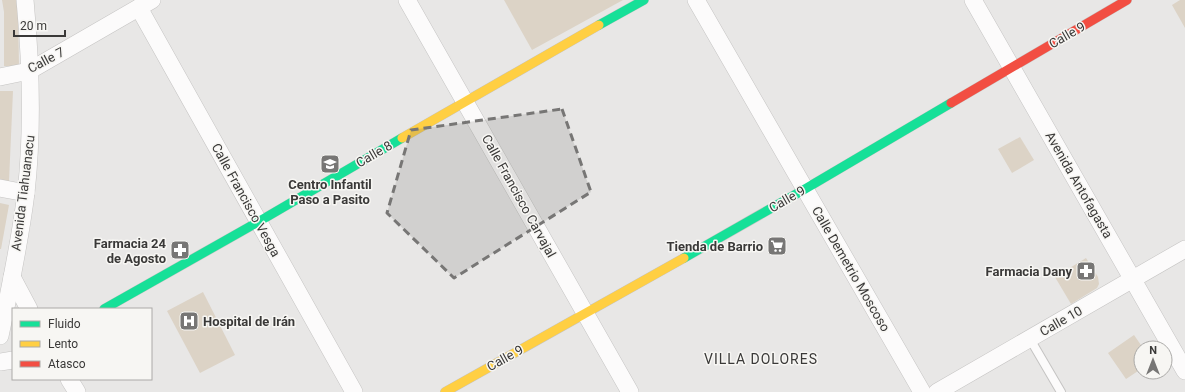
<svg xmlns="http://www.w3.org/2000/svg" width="1185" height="392" font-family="Roboto,sans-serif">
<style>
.building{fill:#dcd3c6}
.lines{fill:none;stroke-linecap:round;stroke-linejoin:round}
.lane-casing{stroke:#c5c4c3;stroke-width:10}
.street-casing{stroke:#c5c4c3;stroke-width:18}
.fast-casing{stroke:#c5c4c3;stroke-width:10}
.slow-casing{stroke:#c5c4c3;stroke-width:10}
.jam-casing{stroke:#c5c4c3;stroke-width:10}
.lane{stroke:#fcfbfb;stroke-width:8}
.street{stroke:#fcfbfb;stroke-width:17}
.fast{stroke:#16e098;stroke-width:9}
.slow{stroke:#ffcf43;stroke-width:9}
.jam{stroke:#f24e42;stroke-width:9}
.marked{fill:#777675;fill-opacity:0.2;stroke:#777675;stroke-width:3;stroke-dasharray:8 5;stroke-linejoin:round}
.labels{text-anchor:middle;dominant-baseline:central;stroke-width:3;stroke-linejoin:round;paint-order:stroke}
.street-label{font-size:13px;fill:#3a3938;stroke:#f7f6f3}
.poi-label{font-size:13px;font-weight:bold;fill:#3a3938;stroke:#f7f6f3;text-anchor:end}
.neighbourhood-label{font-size:14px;letter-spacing:1px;fill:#3a3938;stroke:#f7f6f3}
</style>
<rect width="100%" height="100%" fill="#e8e7e6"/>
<g class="building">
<path d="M2,0h14l2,13 1,53h-15v-54z"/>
<path d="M504,0h119l-91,50z"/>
<path d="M1180,0h5v28l-13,-23z"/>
<path d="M0,91h13l-4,90h-9z"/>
<path d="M1020,137l14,23 -22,13 -14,-24z"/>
<path d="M0,203l9,2 -8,44h-1z"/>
<path d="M1086,258l12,19 1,7 -2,4 -26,16 -16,-27z"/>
<path d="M203,292l32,63 -35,18 -33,-62z"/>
<path d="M1134,335l9,13h-2v21l-15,10 -18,-26z"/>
</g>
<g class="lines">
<g class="lane-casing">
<path id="lane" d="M1030,339l31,53"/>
</g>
<g class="street-casing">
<g id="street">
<path d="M407,0l223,392"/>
<path d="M696,0l226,392"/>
<path d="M973,0l212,371"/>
<path d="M139,8l215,384"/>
<path d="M0,77l29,-6 123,-71"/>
<path d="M0,188l26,5"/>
<path d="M12,277l17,32"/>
<path d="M0,336c10,-47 20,-95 26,-143 7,-63 5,-129 -1,-193"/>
<path d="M0,362l13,-2"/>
<path d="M69,379l8,13"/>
<path d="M937,392l248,-143"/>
</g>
</g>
<g class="fast-casing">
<g id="fast">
<path d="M599,25l45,-25"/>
<path d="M684,258l121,-69 146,-86"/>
<path d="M104,309l154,-87 144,-84"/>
</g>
</g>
<g class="slow-casing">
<g id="slow">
<path d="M402,138l197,-113"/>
<path d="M445,392l239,-134"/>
</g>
</g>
<g class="jam-casing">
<path id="jam" d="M951,103l176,-103"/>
</g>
<use href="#lane" class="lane"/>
<use href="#street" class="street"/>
<use href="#fast" class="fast"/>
<use href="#slow" class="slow"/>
<use href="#jam" class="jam"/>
</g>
<path class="marked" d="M562,109l29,83 -137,86 -67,-65 24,-83z"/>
<defs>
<g id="school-square" transform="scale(1)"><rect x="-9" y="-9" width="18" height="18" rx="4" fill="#777675" stroke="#f7f6f3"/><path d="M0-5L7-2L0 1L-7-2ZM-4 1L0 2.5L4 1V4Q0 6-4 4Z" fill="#fff"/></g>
<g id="supermarket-square" transform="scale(1)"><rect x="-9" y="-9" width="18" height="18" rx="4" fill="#777675" stroke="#f7f6f3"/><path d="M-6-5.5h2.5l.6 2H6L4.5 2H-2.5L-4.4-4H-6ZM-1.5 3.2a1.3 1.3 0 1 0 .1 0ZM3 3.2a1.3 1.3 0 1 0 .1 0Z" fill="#fff"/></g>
<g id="pharmacy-square" transform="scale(1)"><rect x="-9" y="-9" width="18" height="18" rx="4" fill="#777675" stroke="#f7f6f3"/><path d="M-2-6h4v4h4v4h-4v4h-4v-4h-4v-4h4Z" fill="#fff"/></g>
<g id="hospital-square" transform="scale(1)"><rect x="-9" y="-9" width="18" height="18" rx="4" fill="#777675" stroke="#f7f6f3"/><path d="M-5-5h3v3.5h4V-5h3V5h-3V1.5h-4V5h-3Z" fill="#fff"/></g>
</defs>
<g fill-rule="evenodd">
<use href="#school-square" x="330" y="164"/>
<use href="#supermarket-square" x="777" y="246"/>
<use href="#pharmacy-square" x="180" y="250"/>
<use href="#pharmacy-square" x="1086" y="271"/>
<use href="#hospital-square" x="189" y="321"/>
</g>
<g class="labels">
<g class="street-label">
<text transform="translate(1067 35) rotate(-30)">Calle 9</text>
<text transform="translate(46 60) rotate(-28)">Calle 7</text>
<text transform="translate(374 154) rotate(-30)">Calle 8</text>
<text transform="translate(1079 185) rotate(60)">Avenida Antofagasta</text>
<text transform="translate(23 193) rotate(-83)">Avenida Tiahuanacu</text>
<text transform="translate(519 196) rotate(61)">Calle Francisco Carvajal</text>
<text transform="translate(787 199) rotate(-30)">Calle 9</text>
<text transform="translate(246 200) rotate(61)">Calle Francisco Vesga</text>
<text transform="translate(851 269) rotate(60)">Calle Demetrio Moscoso</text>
<text transform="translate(1061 321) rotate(-30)">Calle 10</text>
<text transform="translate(505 358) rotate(-29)">Calle 9</text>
</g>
<g class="poi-label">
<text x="330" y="184" text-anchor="middle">Centro Infantil<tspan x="330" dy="15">Paso a Pasito</tspan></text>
<text x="166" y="243">Farmacia 24<tspan x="166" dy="15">de Agosto</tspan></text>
<text x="763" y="246">Tienda de Barrio</text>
<text x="1072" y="271">Farmacia Dany</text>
<text x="203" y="321" text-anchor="start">Hospital de Irán</text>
</g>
<g class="neighbourhood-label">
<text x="761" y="359">VILLA DOLORES</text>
</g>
</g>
<rect x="12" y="308" width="140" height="72" fill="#f7f6f3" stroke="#abaaa8"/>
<rect x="20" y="321" width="20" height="6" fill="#16e098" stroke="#abaaa8"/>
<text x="48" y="328" font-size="12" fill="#3a3938">Fluido</text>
<rect x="20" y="341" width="20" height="6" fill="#ffcf43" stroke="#abaaa8"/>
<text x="48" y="348" font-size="12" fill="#3a3938">Lento</text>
<rect x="20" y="361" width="20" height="6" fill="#f24e42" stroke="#abaaa8"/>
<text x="48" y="368" font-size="12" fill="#3a3938">Atasco</text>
<g transform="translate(1153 360)"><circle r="19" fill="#f7f6f3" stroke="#abaaa8"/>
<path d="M0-3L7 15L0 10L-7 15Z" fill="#777675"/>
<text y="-6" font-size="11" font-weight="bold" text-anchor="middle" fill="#3a3938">N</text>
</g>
<path d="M14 30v6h51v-6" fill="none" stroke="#3a3938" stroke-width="2"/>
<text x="20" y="30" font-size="12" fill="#3a3938" stroke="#f7f6f3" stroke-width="3" paint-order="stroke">20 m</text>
</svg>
